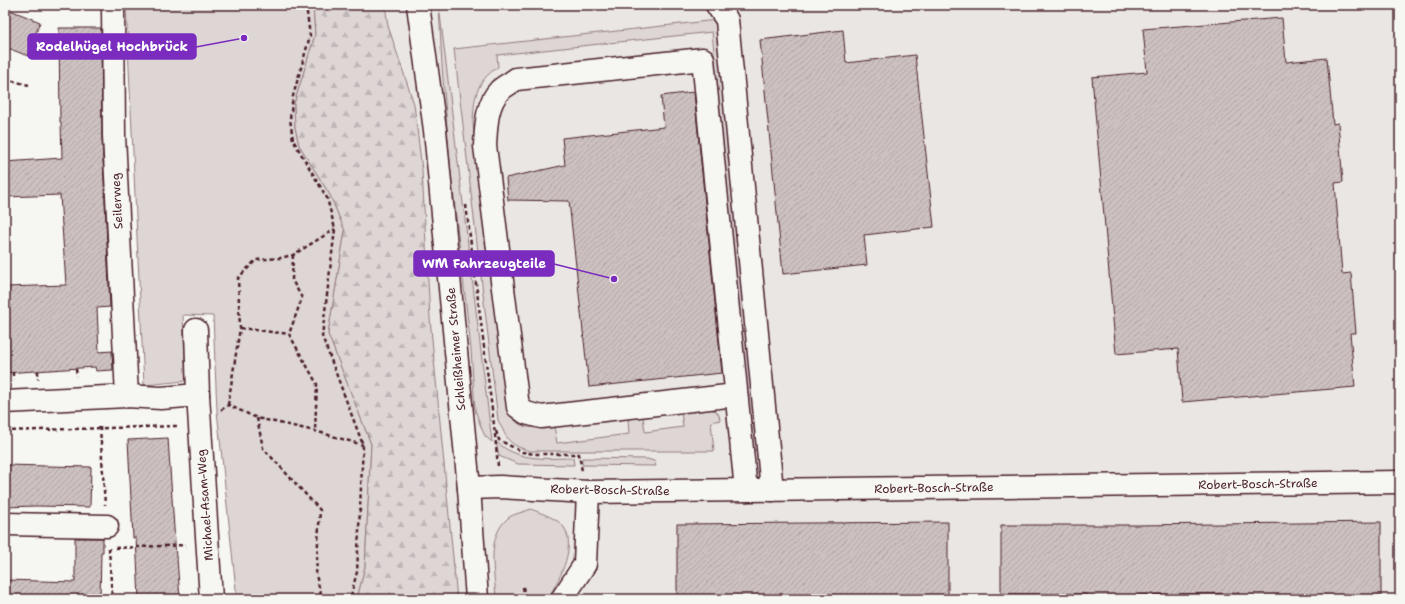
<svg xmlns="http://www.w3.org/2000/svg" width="1405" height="604" font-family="'Shantell Sans',sans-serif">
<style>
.built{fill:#e9e6e3}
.green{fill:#ddd6d5;stroke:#947a80}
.forest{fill:url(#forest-firs);stroke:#947a80}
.building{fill:url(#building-hatch);stroke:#4a1f2b}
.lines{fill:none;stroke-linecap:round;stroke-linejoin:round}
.minor-casing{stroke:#4a1f2b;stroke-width:25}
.major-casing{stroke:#4a1f2b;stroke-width:25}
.path{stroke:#4a1f2b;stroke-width:2.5;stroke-dasharray:4 3;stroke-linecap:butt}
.minor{stroke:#f6f6f2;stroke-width:22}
.major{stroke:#f6f6f2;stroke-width:22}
.labels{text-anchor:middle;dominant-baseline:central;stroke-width:3.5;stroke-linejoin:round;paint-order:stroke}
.street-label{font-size:12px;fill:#4a1f2b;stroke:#f6f6f2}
.leader{fill:none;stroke:#7b2cbf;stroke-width:1.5}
.callout-dot{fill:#7b2cbf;stroke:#f6f6f2;stroke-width:1.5}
.callout{fill:#7b2cbf;stroke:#7b2cbf;stroke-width:1.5}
.callout-label{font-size:13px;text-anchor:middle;font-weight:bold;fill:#fff}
</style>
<defs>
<pattern id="forest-firs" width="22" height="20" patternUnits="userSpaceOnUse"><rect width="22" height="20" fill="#ddd6d5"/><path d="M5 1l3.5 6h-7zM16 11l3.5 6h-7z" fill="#bfb7b7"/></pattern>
<pattern id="building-hatch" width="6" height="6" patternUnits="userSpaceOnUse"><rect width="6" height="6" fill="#ccc1c0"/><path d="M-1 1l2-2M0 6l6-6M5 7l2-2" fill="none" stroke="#b1a5a5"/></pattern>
</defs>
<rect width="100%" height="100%" fill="#f6f6f2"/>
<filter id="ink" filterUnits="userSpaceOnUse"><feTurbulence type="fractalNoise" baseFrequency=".025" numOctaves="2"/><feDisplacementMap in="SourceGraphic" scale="8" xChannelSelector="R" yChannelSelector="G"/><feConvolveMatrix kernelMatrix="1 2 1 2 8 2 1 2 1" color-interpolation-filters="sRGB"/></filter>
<g filter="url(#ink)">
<path class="built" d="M385,5h1015v594h-943l-27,-281 -8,-148 -34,-144z"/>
<g class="green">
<path d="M126,5h187l2,30 -21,69 1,23 4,18 31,50 15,36 -17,103 43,110 -6,123 -8,32h-120l-20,-188 -4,-95 -30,-1 3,66 -42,4z"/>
<path d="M439,6l53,436 -7,-6 -4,-9 -6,-17 -4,-61 -21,-186 -8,-97z"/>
<path d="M717,20l45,431 -9,-1 -41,-418 -215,23 1,12c-23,15 -24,31 -25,57l33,277c8,31 22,27 48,25l3,17 72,-9 -1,-16 15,-2 2,16 38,-5 -2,-16 27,-3 8,3 3,4 1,5 -9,2 3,29h-184c-23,-7 -22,-11 -32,-31l-44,-371z"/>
<path d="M496,442c5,3 9,7 14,9 19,10 43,7 63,7l1,7 -56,-1 -19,-8z"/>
<path d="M582,458l65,1 7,2 2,5 -74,-1z"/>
<path d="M531,509c11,5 28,9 34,20 11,20 -7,54 -18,70h-51c-1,-26 -11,-61 12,-81 5,-4 16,-6 23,-9z"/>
</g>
<path class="forest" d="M313,5h72l3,21 26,78 8,66 8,148 27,281h-100l8,-32 6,-123 -43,-110 17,-103 -15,-36 -31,-50 -4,-18 -1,-23 21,-69z"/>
<g class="building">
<path d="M5,8l35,14 -12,34 -23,-9z"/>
<path d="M1282,18l4,44 41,-4 6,66 5,-1 5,59 -8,1 7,91 9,-1 5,60h-6l5,54 -173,15 -4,-53 -62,5 -24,-277 55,-5 -4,-43z"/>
<path d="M59,28h42l1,109 8,170 -13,1 2,44 13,-1 1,19 -17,1 -1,-4 -90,6v-86l61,-2 -6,-90 -55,2v-35l57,-4 -1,-36h-1z"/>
<path d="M843,30l3,33 69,-8 19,172 -70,8 3,30 -84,9 -23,-234z"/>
<path d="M694,92l28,281 -133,14 -20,-186 -61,-1 -2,-22 59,-13 -3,-27 102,-11 -3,-31z"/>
<path d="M168,438l8,120h1l3,41h-41l-3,-61h-3l-5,-98z"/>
<path d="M5,465l86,2 -1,40 -54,-1 -31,1z"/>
<path d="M948,522v77h-271v-75z"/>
<path d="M1381,522v77h-142v-6l-101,2v4h-52v-5h-85v-69h137z"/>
<path d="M75,538h28v14h-2l-1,47h-95v-19l70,2z"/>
</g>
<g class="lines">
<g class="minor-casing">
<g id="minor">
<path d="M113,5l1,131 13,260"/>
<path d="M717,5l10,15 45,470"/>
<path d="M196,330l2,65"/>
<path d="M736,395l-195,22 -15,-4 -8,-6 -33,-261c1,-18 1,-42 15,-56 5,-4 11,-7 16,-11l187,-20 43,431"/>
<path d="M5,402l122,-6 34,2 37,-3 13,204"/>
<path d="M469,488l31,-1 88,5 812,-10"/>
<path d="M5,524l102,2"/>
<path d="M562,599l23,-35 3,-72"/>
</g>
</g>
<g class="major-casing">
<path id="major" d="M418,5l17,125 34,358 8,111"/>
</g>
<g class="path">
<path d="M306,5l4,31 -17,60 -3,23 3,21 34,58 8,31 -13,107 41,109 -6,127 -7,27"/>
<path d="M5,79l24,6"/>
<path d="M466,205l28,220 4,41"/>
<path d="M293,255l-1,25 10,18 -13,36 28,50 -2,47"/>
<path d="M240,328l49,6"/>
<path d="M76,369l1,7"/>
<path d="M38,371v8"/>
<path d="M13,372v8"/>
<path d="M228,405l12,-77 -2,-50 18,-18 24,-2 13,-3 42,-26"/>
<path d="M221,410l7,-5 29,13 58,13 48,14"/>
<path d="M257,418l6,30 57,62 -4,65 6,24"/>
<path d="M100,427l5,78"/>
<path d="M5,431l172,-5"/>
<path d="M496,431l3,9 23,12 12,2h45l3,17"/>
<path d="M109,548l3,51"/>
<path d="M115,548l71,-3"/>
<path d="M523,587l2,12"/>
</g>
<use href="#minor" class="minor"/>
<use href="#major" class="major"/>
</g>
</g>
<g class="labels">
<g class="street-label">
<text transform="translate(117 201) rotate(-93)">Seilerweg</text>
<text transform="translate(456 349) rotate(-95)">Schleißheimer Straße</text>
<text transform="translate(1258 484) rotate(-1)">Robert-Bosch-Straße</text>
<text transform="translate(934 488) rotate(-1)">Robert-Bosch-Straße</text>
<text transform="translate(610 490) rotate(1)">Robert-Bosch-Straße</text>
<text transform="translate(205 505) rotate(-94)">Michael-Asam-Weg</text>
</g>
</g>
<path class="leader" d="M244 38L196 47M614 279L554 264"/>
<g class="callout-dot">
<circle cx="244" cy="38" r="4"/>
<circle cx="614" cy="279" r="4"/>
</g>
<g class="callout">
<rect x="28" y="34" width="168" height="25" rx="4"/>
<rect x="414" y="251" width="140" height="25" rx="4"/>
</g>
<g class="callout-label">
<text x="112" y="51">Rodelhügel Hochbrück</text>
<text x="484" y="268">WM Fahrzeugteile</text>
</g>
<rect width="1405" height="604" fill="none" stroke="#f6f6f2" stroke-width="20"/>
<rect x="10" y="10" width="1385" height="584" fill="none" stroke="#4a1f2b" stroke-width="1.5" filter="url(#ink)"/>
</svg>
